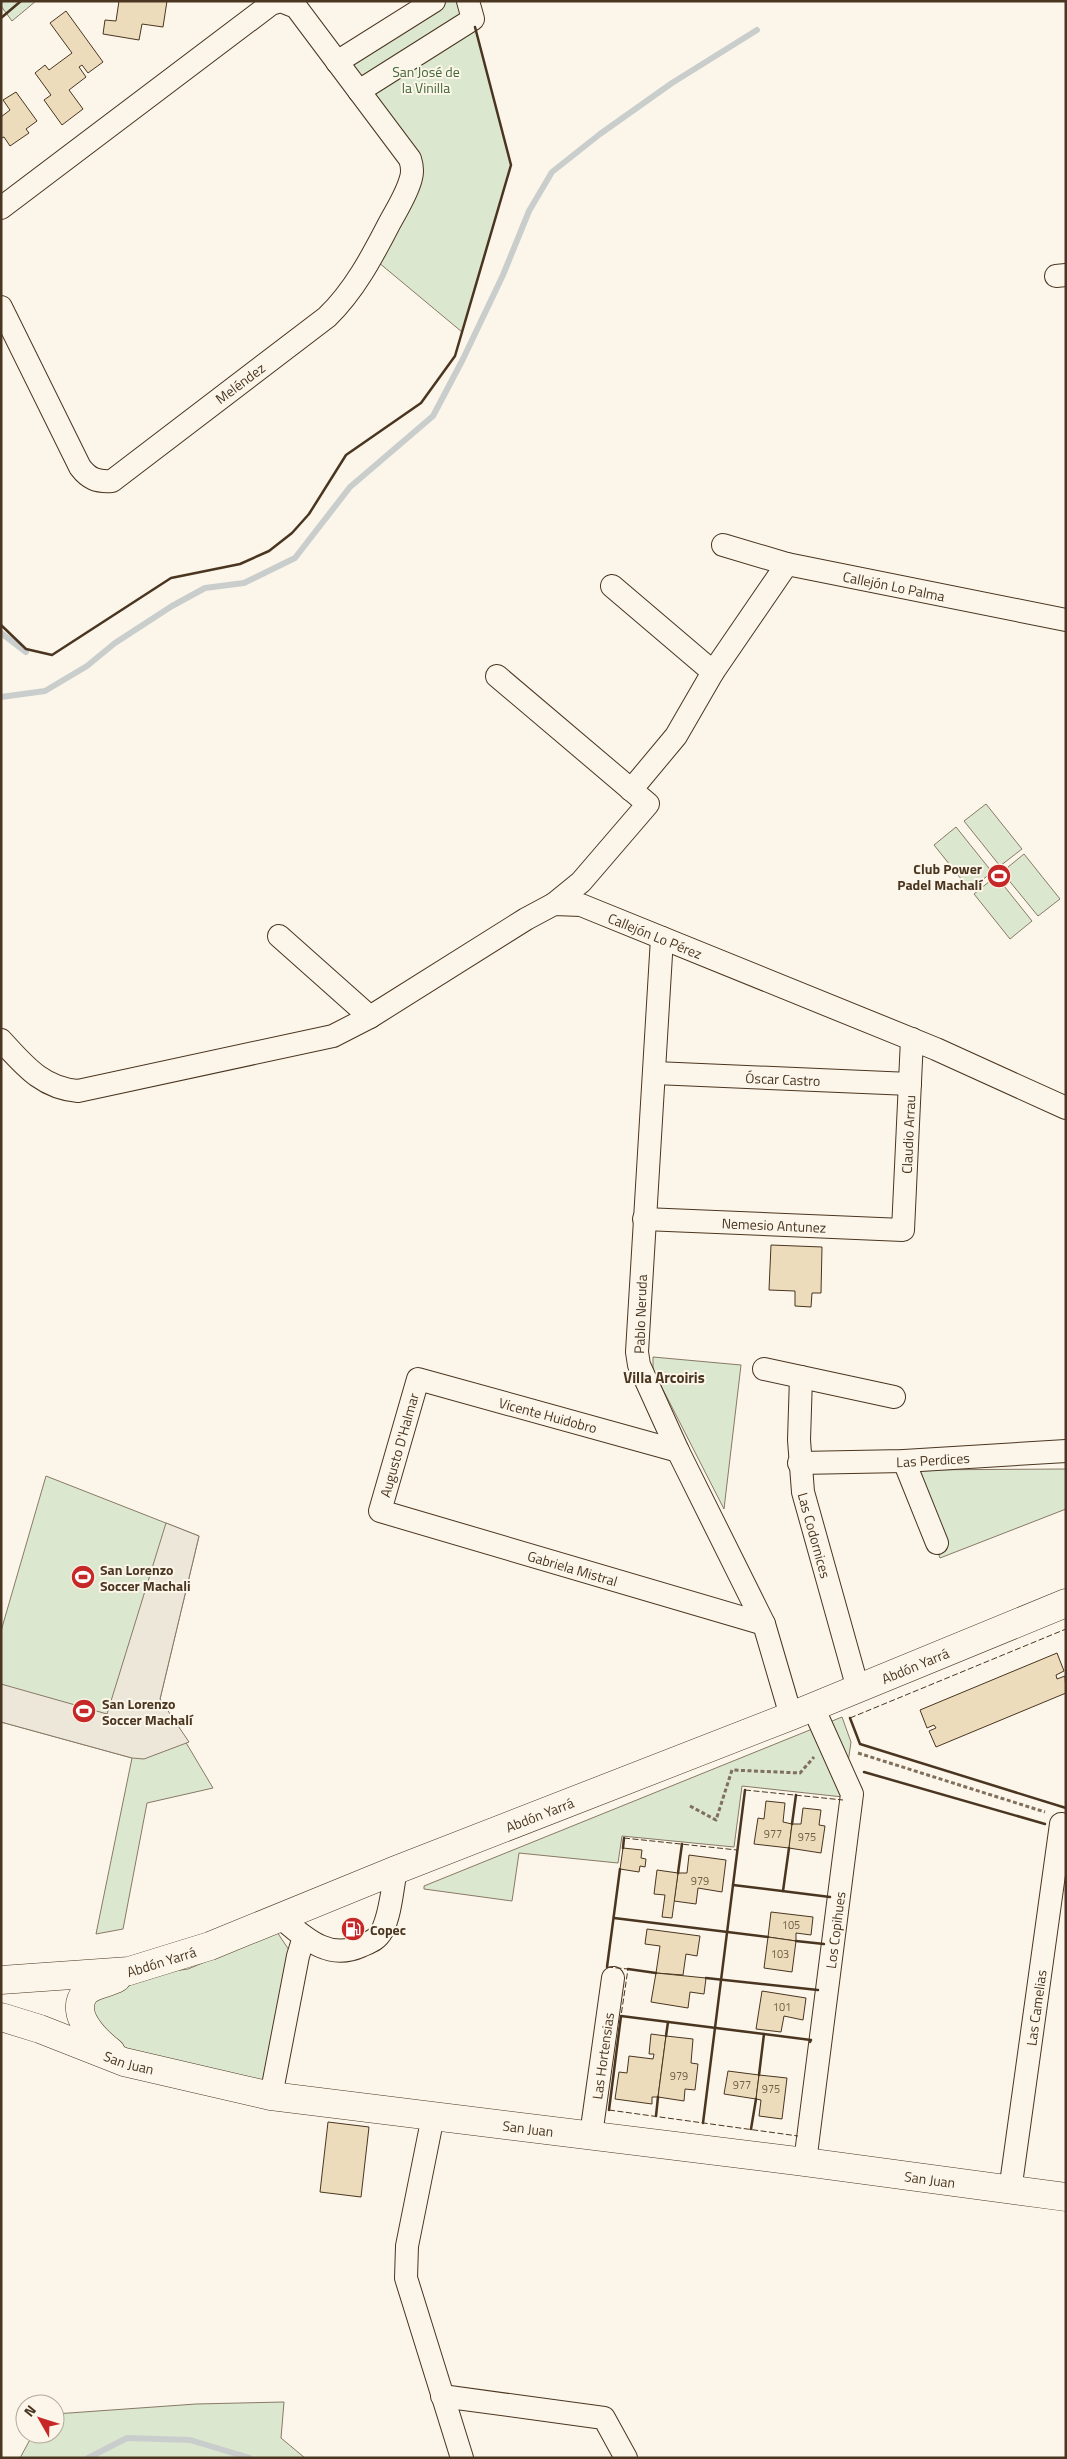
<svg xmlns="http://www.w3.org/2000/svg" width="1067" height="2459" font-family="'Titillium Web',sans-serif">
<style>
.green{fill:#dce7d0;stroke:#887966}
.parking{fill:#ede7d9;stroke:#887966}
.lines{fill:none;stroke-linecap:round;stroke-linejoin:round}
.stream{stroke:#c9cecd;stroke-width:6}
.building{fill:#ecdcbc;stroke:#4a3520}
.minor-casing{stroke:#4a3520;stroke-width:24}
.major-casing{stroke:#4a3520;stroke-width:29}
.path{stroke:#7f6f5c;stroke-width:3;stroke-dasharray:4 2.5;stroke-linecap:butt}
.minor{stroke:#fbf6e9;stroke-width:22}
.major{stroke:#fbf6e9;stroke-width:28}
.fence{stroke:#4a3520;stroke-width:1;stroke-dasharray:6 2.5;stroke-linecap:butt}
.wall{stroke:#4a3520;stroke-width:2.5}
.labels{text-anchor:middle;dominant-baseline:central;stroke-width:4;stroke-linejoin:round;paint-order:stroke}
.number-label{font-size:11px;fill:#725f47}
.park-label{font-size:14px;fill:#436837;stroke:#fbf6e9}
.street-label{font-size:14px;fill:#4a3520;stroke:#fbf6e9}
.poi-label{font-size:14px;font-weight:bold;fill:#4a3520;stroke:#fbf6e9;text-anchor:start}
.neighbourhood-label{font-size:15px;font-weight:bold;fill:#4a3520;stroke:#fbf6e9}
</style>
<rect width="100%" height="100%" fill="#fbf6e9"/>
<g class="green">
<path d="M36,1l-24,20 -11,-15 1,-5z"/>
<path d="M434,1h34l43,164 -49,167 -90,-75 39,-80 -74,-115z"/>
<path d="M986,804l36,45 -22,17 -36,-45z"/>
<path d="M956,827l36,45 -22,18 -36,-45z"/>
<path d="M1024,854l36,45 -22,17 -36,-44z"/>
<path d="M996,876l36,45 -22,18 -36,-45z"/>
<path d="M653,1357l88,8 -17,144 -71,-139z"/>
<path d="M1066,1469v40l-126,49 -33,-88z"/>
<path d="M46,1476l153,60 -39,163 53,89 -66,15 -24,126 -27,5 36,-176 -131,-36v-91z"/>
<path d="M842,1717l9,25 -8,55 -101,-11 -8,61 -112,-11 -4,27 -99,-10 -7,48 -88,-12v-3z"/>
<path d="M277,1932l14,21 -21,131 -149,-36 -23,-12 -7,-41 48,-19 49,-7z"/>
<path d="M284,2402l-3,36 24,20h-285l13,-24h22v-20l141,-10z"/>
</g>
<path class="parking" d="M166,1523l33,13 -39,163 29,43 -45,17 -12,-1 -131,-36v-38l106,30z"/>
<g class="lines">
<g class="stream">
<path d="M1,633l25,19"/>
<path d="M1,697l44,-6 42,-25 28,-23 57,-37 33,-18 39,-5 51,-25 55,-71 83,-71 30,-57 40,-84 26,-64 23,-39 48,-38 72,-51 85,-53"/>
<path d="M88,2458l39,-20 63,2 60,18"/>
</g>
</g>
<g class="building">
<path d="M119,1h48l-4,26 -21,-3 -3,16 -36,-6 2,-14 11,1z"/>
<path d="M66,11l37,51 -15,11 -6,-8 -3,2 7,10 -17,13 14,19 -21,16 -18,-25 7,-5 -16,-22 10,-8 4,5 23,-17 -22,-30z"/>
<path d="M16,92l21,29 -11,8 3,4 -19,13 -6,-9 -3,1v-21l9,-7 -7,-10z"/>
<path d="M771,1245l51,2 -1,46h-9l-1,14 -16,-1v-15l-26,-1z"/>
<path d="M1057,1653l7,18 -8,4 1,4 8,-3 1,17 -130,54 -7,-16 7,-3 -2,-3 -7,3 -7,-18z"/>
<path d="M766,1801l19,2 -2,19 9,2 -3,24 -35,-4 4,-26 6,1z"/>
<path d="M803,1808l18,2 -2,15 6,1 -4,27 -32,-5 3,-24h9z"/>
<path d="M623,1848l19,2 -1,8 5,1 -1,8 -5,-1 -1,6 -19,-3z"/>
<path d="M689,1855l37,5 -4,32 -24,-4 -2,16 -22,-3 4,-28h9z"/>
<path d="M657,1870l21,3 -6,45 -10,-1 3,-22 -11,-1z"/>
<path d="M771,1912l42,5 -2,18 -15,-2v8l-28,-4z"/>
<path d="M647,1929l53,7 -3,20 -11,-2 -3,21 -27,-2 4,-27 -15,-2z"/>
<path d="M768,1937l28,4 -4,31 -28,-4z"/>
<path d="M656,1973l50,5 -2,16 -14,-2 -2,16 -37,-6z"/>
<path d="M762,1991l44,7 -3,22 -19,-4 -3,16 -25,-3z"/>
<path d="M651,2034l15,2 -8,61h-6v7l-37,-5 4,-27 8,1 2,-17 24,3 1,-5h-5z"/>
<path d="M666,2036l27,3 -2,24 7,1 -3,26 -10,-1 -1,12 -26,-4z"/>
<path d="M728,2071l31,4 -3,24 -32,-5z"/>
<path d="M759,2075l28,3 -5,41 -23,-3 2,-16 -5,-1z"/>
<path d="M328,2122l41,5 -8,70 -41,-5z"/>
</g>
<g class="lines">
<g class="minor-casing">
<g id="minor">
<path d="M337,62l97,-61"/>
<path d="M359,91l114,-72 -5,-18"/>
<path d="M1,208l270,-204 10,-3 15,6 114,152c2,6 3,12 1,19 -4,16 -14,31 -22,46 -17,33 -35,67 -62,93l-215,164c-15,1 -23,-2 -32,-14l-79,-160"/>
<path d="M1056,276l10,-1"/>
<path id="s1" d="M723,545l64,19 279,56"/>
<path d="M612,586l101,86"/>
<path d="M497,676l151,128 -67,78 -27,22"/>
<path d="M631,790l45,-54 37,-64 74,-108"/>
<path id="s2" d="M279,936l91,81 156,-98 28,-15 27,1 355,144 130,59"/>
<path d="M662,938l-25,414 2,13 39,86 86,173 27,92"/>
<path d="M1,1040c23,25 41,48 77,51l255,-55 37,-19"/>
<path id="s3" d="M655,1073l255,11"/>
<path id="s4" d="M644,1219l259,11 9,-191"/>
<path d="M764,1369l130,28"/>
<path id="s5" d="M801,1377l-2,63 4,52 55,197"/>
<path id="s6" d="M678,1451l-260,-72 -38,132 384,113"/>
<path d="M904,1461l33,82"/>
<path id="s7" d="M799,1463l105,-2 162,-10"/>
<path d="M280,1917c24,20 48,44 81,29 9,-4 16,-6 21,-15 9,-18 10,-42 14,-61"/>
<path d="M271,2096l27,-140 6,-19"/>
<path d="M433,2116l-26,130 -1,32 56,180"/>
<path id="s8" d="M591,2135l22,-157"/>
<path id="s9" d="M805,2162l47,-368 -39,-87"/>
<path id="s10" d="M1010,2191l51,-367"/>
<path d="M442,2396l162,22 22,40"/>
</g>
</g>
<g class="major-casing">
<g id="major">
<path id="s11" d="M1,1980l128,-9 81,-25 186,-76 395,-154 275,-113"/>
<path id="s12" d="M1,2017l39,12 84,33 147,34 534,66 261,35"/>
<path d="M111,2052c-14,-11 -43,-38 -26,-59 7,-9 22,-9 32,-15"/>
</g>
</g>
<g class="path">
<path d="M858,1753l187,59"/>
<path d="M690,1806l26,14 16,-50 68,3 14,-16"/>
</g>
<use href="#minor" class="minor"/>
<use href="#major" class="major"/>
<g class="fence">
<path d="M850,1718l216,-89"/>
<path d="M745,1790l98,10"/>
<path d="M624,1838l113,12"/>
<path d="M607,1967l21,2 -7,47"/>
<path d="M609,2110l189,26"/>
</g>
<g class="wall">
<path d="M1,18l20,-17"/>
<path d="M1,625l25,24 26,6 119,-77 69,-14 29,-13 23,-18 17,-19 37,-59 75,-52 34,-47 56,-191 -36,-138"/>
<path d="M850,1718l10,26 206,64"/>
<path d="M864,1772l181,52"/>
<path d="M792,1824l4,-29"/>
<path d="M623,1848l1,-10"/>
<path d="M678,1873l4,-29"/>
<path d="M733,1885l97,12"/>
<path d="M783,1891l6,-43"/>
<path d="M614,1918l154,19"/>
<path d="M796,1941l28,3"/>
<path d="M607,1967l13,-98"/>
<path d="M628,1969l28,4"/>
<path d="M706,1978l112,12"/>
<path d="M666,2036l2,-14"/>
<path d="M759,2075l5,-41"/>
<path d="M609,2110l12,-94 190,24 -1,2"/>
<path d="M656,2116l2,-19"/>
<path d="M703,2123l42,-333"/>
<path d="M751,2129l5,-30"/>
</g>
</g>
<defs>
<g id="stadium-disc" transform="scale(1.25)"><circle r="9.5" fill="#c62828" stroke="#fbf6e9"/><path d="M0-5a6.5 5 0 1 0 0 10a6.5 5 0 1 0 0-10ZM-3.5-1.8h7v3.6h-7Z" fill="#fff"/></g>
<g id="fuel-disc" transform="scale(1.25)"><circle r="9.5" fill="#c62828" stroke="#fbf6e9"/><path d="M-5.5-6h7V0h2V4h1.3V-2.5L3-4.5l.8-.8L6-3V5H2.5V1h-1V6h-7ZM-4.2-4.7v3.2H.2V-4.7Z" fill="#fff"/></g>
</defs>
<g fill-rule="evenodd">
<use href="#stadium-disc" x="999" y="876"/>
<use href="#stadium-disc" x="83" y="1577"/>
<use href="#stadium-disc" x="84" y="1711"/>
<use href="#fuel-disc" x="353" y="1929"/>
</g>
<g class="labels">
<g class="number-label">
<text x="773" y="1834">977</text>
<text x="807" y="1837">975</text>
<text x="700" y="1881">979</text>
<text x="791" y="1925">105</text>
<text x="780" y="1954">103</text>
<text x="782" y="2007">101</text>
<text x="679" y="2076">979</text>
<text x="742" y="2085">977</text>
<text x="771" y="2089">975</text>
</g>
<g class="park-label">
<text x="426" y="71">San José de<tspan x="426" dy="16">la Vinilla</tspan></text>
</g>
<g class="street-label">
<text transform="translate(240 383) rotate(-37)">Meléndez</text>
<text stroke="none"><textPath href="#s1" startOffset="176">Callejón Lo Palma</textPath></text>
<text stroke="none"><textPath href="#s2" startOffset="445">Callejón Lo Pérez</textPath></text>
<text stroke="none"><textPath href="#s3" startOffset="128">Óscar Castro</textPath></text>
<text stroke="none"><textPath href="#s4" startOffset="355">Claudio Arrau</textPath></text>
<text stroke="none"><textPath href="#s4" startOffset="130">Nemesio Antunez</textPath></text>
<text transform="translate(640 1314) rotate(-88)">Pablo Neruda</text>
<text transform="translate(548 1415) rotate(15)">Vicente Huidobro</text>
<text transform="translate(399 1445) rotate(-74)">Augusto D'Halmar</text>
<text stroke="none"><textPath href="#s7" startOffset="134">Las Perdices</textPath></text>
<text stroke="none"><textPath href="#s5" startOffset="160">Las Codornices</textPath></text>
<text stroke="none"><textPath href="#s6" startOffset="608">Gabriela Mistral</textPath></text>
<text stroke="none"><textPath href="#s11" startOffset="972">Abdón Yarrá</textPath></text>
<text stroke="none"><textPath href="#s11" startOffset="568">Abdón Yarrá</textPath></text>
<text stroke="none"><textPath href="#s9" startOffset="234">Los Copihues</textPath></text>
<text stroke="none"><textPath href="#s11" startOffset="162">Abdón Yarrá</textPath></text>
<text stroke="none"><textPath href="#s10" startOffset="185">Las Camelias</textPath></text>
<text stroke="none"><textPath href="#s8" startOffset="80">Las Hortensias</textPath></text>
<text stroke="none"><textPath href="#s12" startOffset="136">San Juan</textPath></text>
<text stroke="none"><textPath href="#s12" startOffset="541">San Juan</textPath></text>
<text stroke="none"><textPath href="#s12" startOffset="946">San Juan</textPath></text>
</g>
<g class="poi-label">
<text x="982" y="868" text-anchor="end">Club Power<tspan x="982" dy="16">Padel Machalí</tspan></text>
<text x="100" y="1569">San Lorenzo<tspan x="100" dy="16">Soccer Machali</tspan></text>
<text x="102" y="1703">San Lorenzo<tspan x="102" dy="16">Soccer Machalí</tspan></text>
<text x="370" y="1929">Copec</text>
</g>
<g class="neighbourhood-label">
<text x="664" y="1377">Villa Arcoiris</text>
</g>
</g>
<rect width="1067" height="2459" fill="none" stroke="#4a3520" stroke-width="5"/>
<g transform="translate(40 2419) rotate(309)"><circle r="24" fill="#fbf6e9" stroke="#b4a999"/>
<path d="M0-4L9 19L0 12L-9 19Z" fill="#c62828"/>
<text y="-8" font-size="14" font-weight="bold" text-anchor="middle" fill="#4a3520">N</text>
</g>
</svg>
